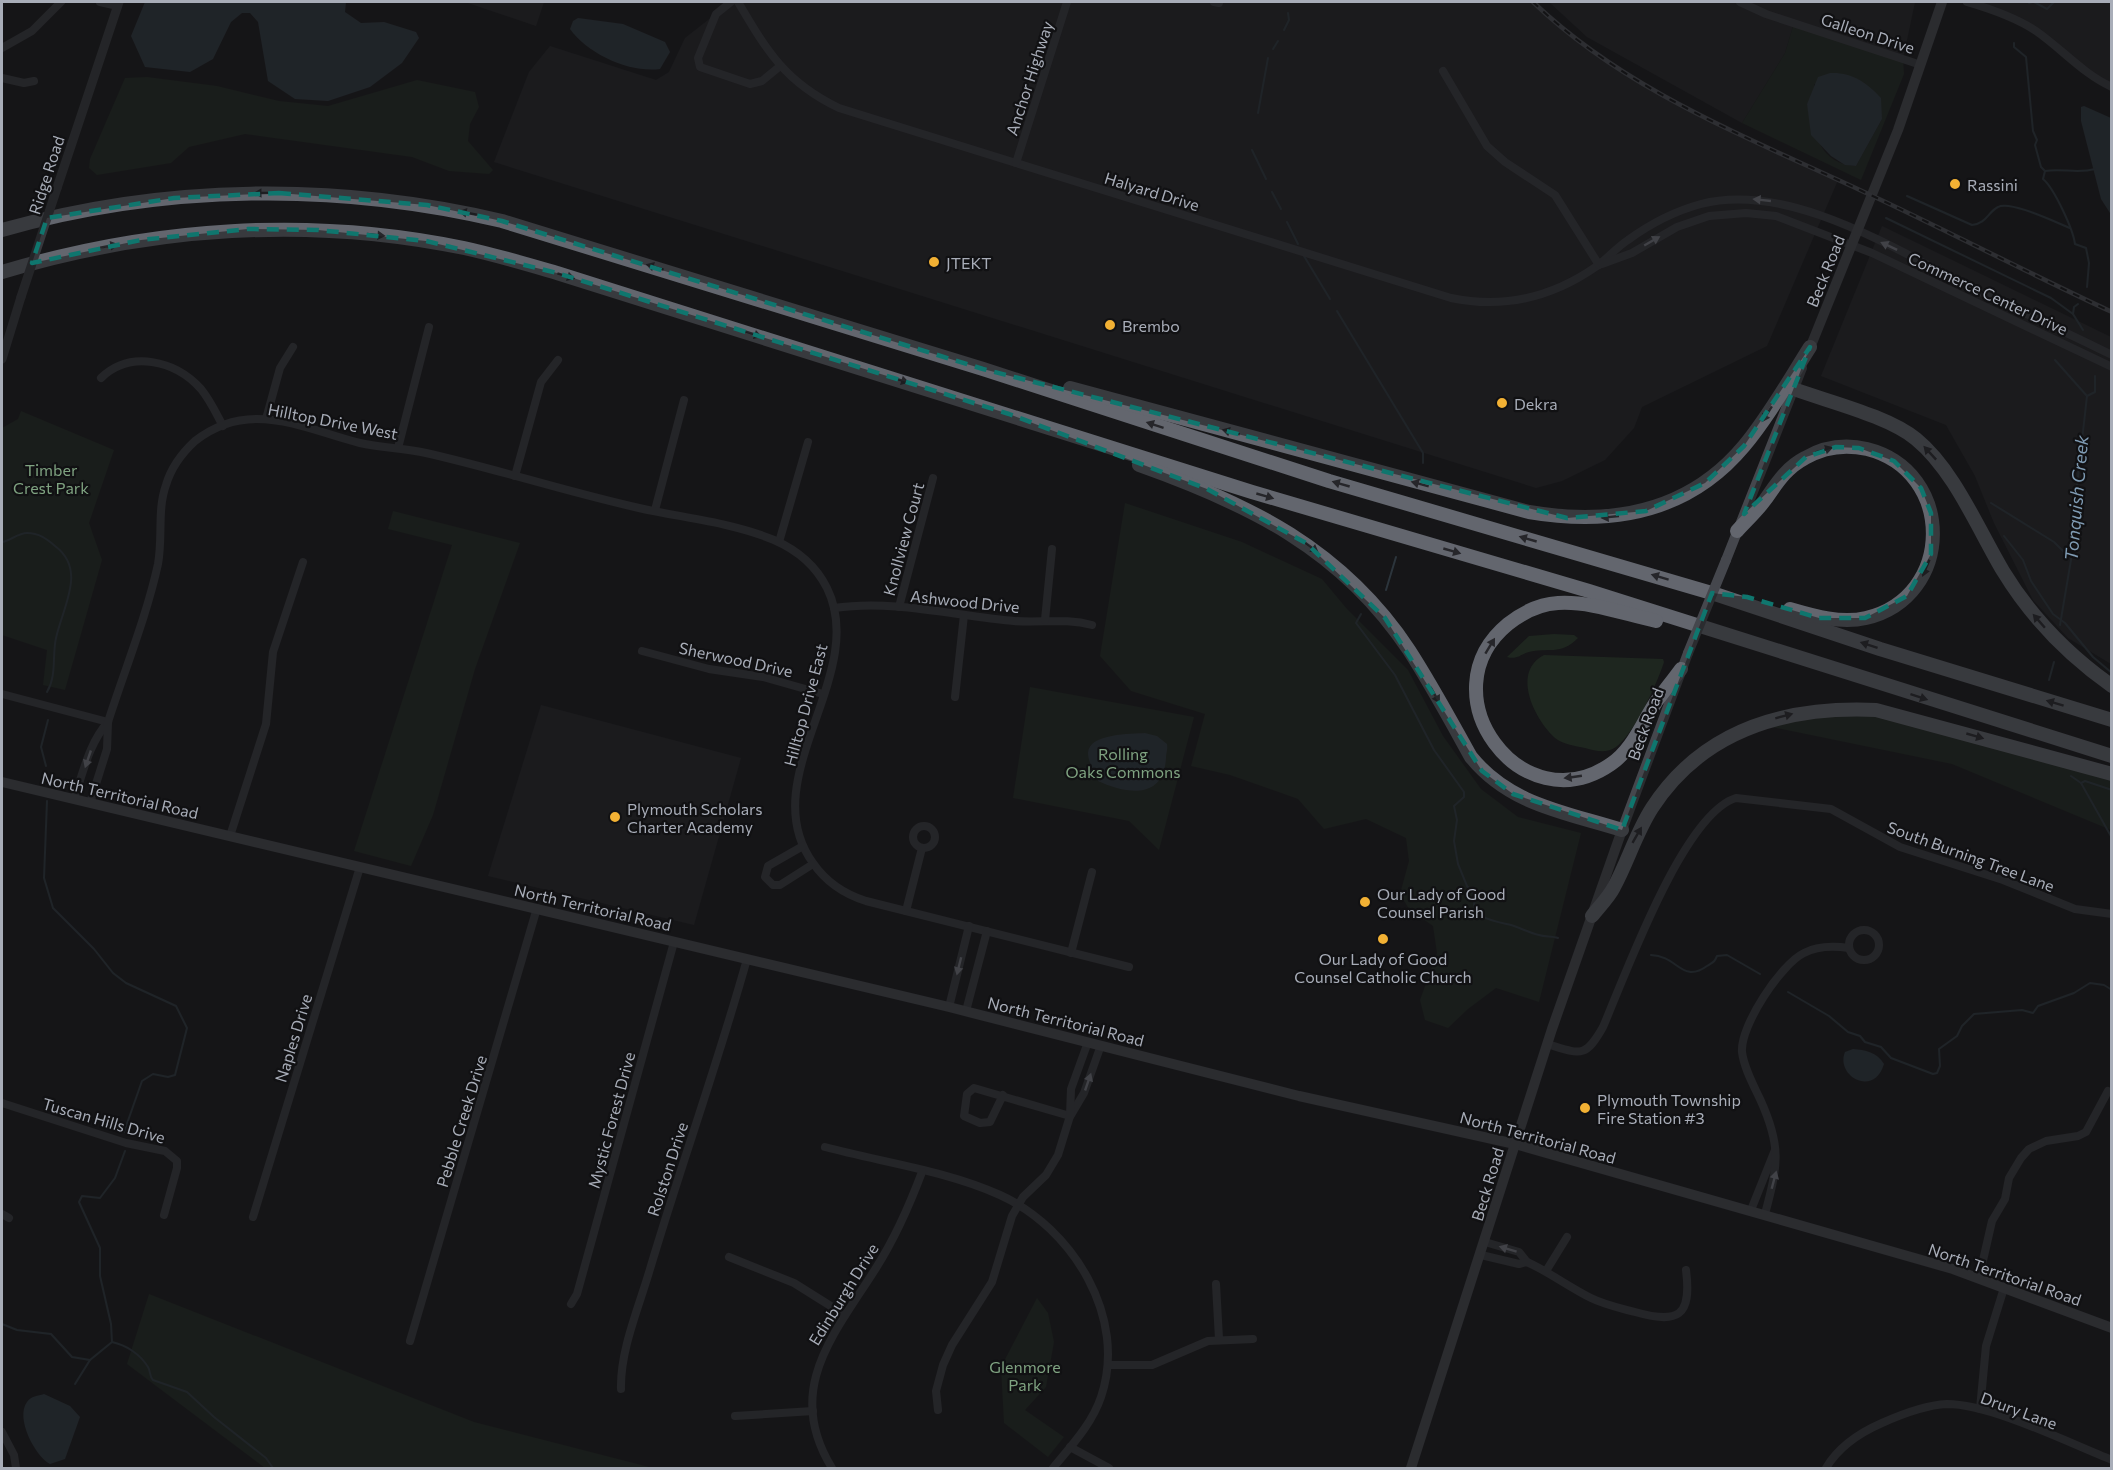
<svg xmlns="http://www.w3.org/2000/svg" width="2113" height="1470" font-family="Commissioner,sans-serif">
<style>
.built{fill:#222225}
.green{fill:#1e261f;fill-rule:evenodd}
.water{fill:#2c353c}
.lines{fill:none;stroke-linecap:round;stroke-linejoin:round}
.stream{stroke:#2c353c;stroke-width:2}
.minor{stroke:#37383d;stroke-width:8}
.tertiary{stroke:#37383d;stroke-width:9}
.secondary{stroke:#45474d;stroke-width:10}
.motorway{stroke:#63666e;stroke-width:14}
.rail-casing{stroke:#4a4c52;stroke-width:4.5}
.rail{stroke:#111113;stroke-width:2;stroke-dasharray:7;stroke-linecap:butt}
.tertiary-bridge{stroke:#37383d;stroke-width:9}
.secondary-bridge{stroke:#45474d;stroke-width:10}
.oneway{fill:#26262a}
.oneway2{fill:#757881}
.marked{fill:none;stroke:#0f766e;stroke-width:4.5;stroke-dasharray:12 8;stroke-linejoin:round}
.poi-dot{fill:#f2b134;stroke:#111113;stroke-width:2}
.labels{text-anchor:middle;dominant-baseline:central;stroke-width:4.5;stroke-linejoin:round;paint-order:stroke}
.street-label{font-size:16px;fill:#a8adb8;stroke:#111113}
.poi-label{font-size:16px;fill:#a8adb8;stroke:#111113;text-anchor:start}
.park-label{font-size:16px;fill:#7fa381;stroke:#111113}
.water-label{font-size:18px;font-style:italic;fill:#7f9bb3;stroke:#111113}
</style>
<rect width="100%" height="100%" fill="#161618"/>
<g class="built">
<path d="M465,2h79l-8,24z"/>
<path d="M731,2h802l23,22 45,34 54,34 107,54 76,34 -71,166 -125,61 -8,21 -29,32 -43,21 -26,7 -1042,-326 35,-90 21,-26 106,34 13,-8 16,-34z"/>
<path d="M1549,2h366l-12,57 -109,-36 -9,30 -43,70 -155,-86z"/>
<path d="M1967,2h144v85l-76,-57z"/>
<path d="M1882,226l229,111v327l-43,-26 -35,-38 -39,-77 -19,-47 -29,-51 -125,-49z"/>
<path d="M541,705l200,53 -47,167 -206,-49z"/>
</g>
<g class="green">
<path d="M1794,23l109,36 1,15 -43,106 -119,-57 43,-70zM1814,84l68,35 -26,47c-37,-2 -41,-33 -49,-62l7,-10z"/>
<path d="M147,77l70,9 62,15 49,5 89,-26 58,12 4,15 -9,17 -2,17 25,29 -4,4 -40,-3 -37,-14 -167,-23 -56,13 -18,16 -74,12 -8,-7 1,-9 35,-81z"/>
<path d="M21,411l93,39 -25,73 13,37 -37,130 -22,-5 4,-35 -45,-15v-207l16,-9z"/>
<path d="M1125,503l117,39 80,37 25,30 61,61 35,66 38,53 37,28 63,16 -42,169 -43,-14 -28,21 -20,19 -23,-8 -5,-20 17,-47 -4,-27 -24,-17 -9,-15 9,-33 -3,-23 -40,-19 -42,10 -26,-30 -68,-24 -39,-9 14,-52 -74,-23 -31,-35z"/>
<path d="M393,511l127,32 -45,126 -42,146 -22,51 -57,-15 98,-306 -64,-16z"/>
<path d="M1554,634l20,1 4,3c-17,18 -31,9 -49,14 -8,2 -12,8 -22,5l22,-21z"/>
<path d="M1544,655l119,4 1,3c-7,22 -30,72 -48,85 -10,7 -20,4 -31,1 -10,-2 -23,-4 -30,-10 -21,-19 -44,-66 -11,-83z"/>
<path d="M1030,687l164,30 -35,133 -30,-29 -116,-23z"/>
<path d="M1876,710l235,68v52l-159,-66 -195,-40z"/>
<path d="M149,1294l325,128 179,46h-388l-138,-104z"/>
<path d="M1037,1298l11,15 6,29 -8,45 -21,23 39,27 -16,20 -44,-34 -3,-56z"/>
</g>
<g class="water">
<path d="M145,2h201l-1,10 16,11 23,-1 32,10 3,6 -17,25 -32,24 -42,14 -33,-2 -27,-18 -10,-59 -8,-9h-8l-11,9 -18,37 -23,13 -45,-5 -14,-31z"/>
<path d="M578,18l45,6 42,18 5,10 -10,17c-31,4 -72,-15 -90,-40l3,-8z"/>
<path d="M1830,73c22,-1 36,9 51,25l1,21 -26,47 -11,-1 -14,-9 -20,-21 -4,-31 11,-27z"/>
<path d="M2084,106l27,12 -1,95 -9,-14 -20,-78v-14z"/>
<path d="M1145,733l12,3 10,8c1,6 -1,9 -1,14 -2,41 -38,37 -68,23 -3,-8 -10,-19 -10,-28 1,-20 43,-19 57,-20z"/>
<path d="M1853,1049c12,1 24,3 31,15 -10,34 -49,12 -39,-12z"/>
<path d="M44,1394l26,12 10,11 -15,42 -15,5c-15,-8 -35,-46 -23,-62 4,-6 11,-6 17,-8z"/>
</g>
<g class="lines">
<g class="stream">
<path d="M2034,2l13,7 7,-7"/>
<path d="M2029,3l3,-1"/>
<path d="M1284,30l5,-10 -1,-7"/>
<path d="M2014,43v4l12,10 7,74 4,9 -2,5 6,22 4,4"/>
<path d="M1273,49l5,-8"/>
<path d="M1258,113l10,-55"/>
<path d="M1252,150l14,29"/>
<path d="M2045,171l-2,8c11,9 30,50 32,65l11,4 3,15 -2,24"/>
<path d="M2045,171c18,-3 32,3 50,-2"/>
<path d="M1272,192l9,17"/>
<path d="M1907,196l65,29c15,-2 15,-12 26,-18 12,-7 59,16 72,21"/>
<path d="M1886,218l165,80 22,16 10,16"/>
<path d="M1287,222l11,22"/>
<path d="M1304,256l26,43"/>
<path d="M1337,311l86,142v10"/>
<path d="M2073,314l1,-7 4,-3"/>
<path d="M2055,360l32,36"/>
<path d="M2087,396l8,-4v-16"/>
<path d="M1991,503l63,39 15,15"/>
<path d="M2004,536l19,24 8,21 22,33 12,9 28,34 19,16"/>
<path d="M2,542c8,-1 16,-9 25,-9 12,0 20,6 28,13 32,24 8,60 1,92 -4,18 1,37 -9,54"/>
<path d="M1386,590l10,-33"/>
<path d="M1361,614l-5,9 39,52 39,75 30,42v5l-10,9 3,14 -3,21 4,23 9,22 9,11c-10,21 22,25 35,28 10,3 18,8 28,10 6,2 13,1 19,3"/>
<path d="M2060,625l14,-83 -2,-13 15,-133"/>
<path d="M2049,680l5,-18"/>
<path d="M46,766l-5,-19 7,-27"/>
<path d="M2071,776l10,7 31,55"/>
<path d="M2081,783l4,-2 27,9"/>
<path d="M47,801l-3,77 9,30 41,41 19,24 13,10 50,23 11,22 -12,47 -7,2 -15,-3 -11,7 -18,51"/>
<path d="M1651,955c27,1 31,29 56,11 6,-4 7,-3 10,-10l10,-1 33,19"/>
<path d="M1788,992l41,24 19,16 12,4 5,6 16,5 10,11 42,16 4,-1 3,-7 -1,-17 18,-13 5,-10 12,-12 48,-4 11,3 5,-7 36,-13 16,-10 14,2 8,5"/>
<path d="M2,1324l15,6 34,4 21,23 18,3"/>
<path d="M112,1342l-1,-18 -11,-48v-28l-21,-46 3,-6 18,2 15,-20 10,-27"/>
<path d="M112,1342c14,3 28,12 36,25 3,5 1,9 5,13l34,12 27,25 52,41 7,10"/>
<path d="M75,1384l15,-24 22,-18"/>
<path d="M295,1468h2"/>
</g>
<g class="minor">
<path d="M100,2l18,4"/>
<path d="M731,2l-15,12 -18,44 2,9 50,17 12,-3 17,-14"/>
<path d="M738,2c29,49 47,80 101,106l612,190c53,11 102,-1 146,-32 11,-8 20,-19 31,-26 22,-16 47,-29 73,-36 88,-23 195,46 271,84 47,23 94,44 140,67"/>
<path d="M1214,2l5,1"/>
<path d="M1740,2l26,12 155,51"/>
<path d="M1967,2c24,7 48,15 69,29 26,18 47,43 76,56"/>
<path d="M2,48l30,-17 29,-29"/>
<path d="M1443,71l44,75 18,16 50,33 44,70"/>
<path d="M2,78l22,5 10,-2"/>
<path d="M1016,163l51,-161"/>
<path d="M1602,264l30,-11 45,-26 32,-11 37,-3 30,3 96,37 240,114"/>
<path d="M101,378c29,-28 74,-18 100,11 9,11 15,24 22,37"/>
<path d="M266,419l14,-51 13,-21"/>
<path d="M398,448l31,-121"/>
<path d="M515,476l26,-94 17,-22"/>
<path d="M655,510l29,-110"/>
<path d="M779,542l29,-100"/>
<path d="M899,607l34,-129"/>
<path d="M834,608c60,-9 121,8 180,13 27,2 52,-3 78,4"/>
<path d="M1045,620l7,-71"/>
<path d="M642,651l67,18 54,8 60,17"/>
<path d="M2,694l106,28"/>
<path d="M955,697l9,-82"/>
<path d="M74,799c9,-26 15,-56 34,-77"/>
<path d="M90,803l17,-54 1,-27c16,-50 39,-107 50,-158 5,-27 -1,-54 8,-79 5,-17 16,-32 29,-44 18,-14 40,-22 62,-22 35,0 70,16 103,24 22,5 44,5 66,10 71,16 141,39 213,55 44,10 92,14 135,32 23,10 42,26 53,48 43,87 -75,191 -14,275 13,19 31,31 53,38l263,66"/>
<circle cx="924" cy="837" r="11"/>
<path d="M230,836l36,-112 7,-72 30,-90"/>
<path d="M803,846l-35,20 -3,11 8,8h7l33,-21"/>
<path d="M906,911l16,-63"/>
<circle cx="1864" cy="945" r="15"/>
<path d="M1071,953l21,-81"/>
<path d="M949,1007l20,-81"/>
<path d="M966,1011l21,-80"/>
<path d="M1547,1044c33,10 38,15 56,-17 22,-51 80,-213 133,-229l95,11 69,38 103,33 72,29 37,5"/>
<path d="M1003,1095l-13,27 -10,1 -16,-7 3,-22 7,-6 96,28"/>
<path d="M2,1103l124,40 39,8 12,10v7l-13,47"/>
<path d="M1071,1115l13,-22 17,-48"/>
<path d="M825,1147c56,15 123,24 175,48 73,33 128,123 101,202 -9,27 -30,49 -48,71"/>
<path d="M1751,1210l24,-60"/>
<path d="M2,1214l7,4"/>
<path d="M1765,1214c13,-49 17,-67 -5,-115 -7,-15 -16,-31 -18,-47 -2,-26 39,-88 62,-99 13,-7 30,-7 45,-5"/>
<path d="M253,1217l107,-350"/>
<path d="M1485,1242l34,10 8,10c22,10 42,25 64,36 14,7 29,10 44,14 43,12 57,5 51,-42"/>
<path d="M1481,1255l38,9 8,-2"/>
<path d="M729,1257l65,26 51,32"/>
<path d="M1546,1271l21,-34"/>
<path d="M1979,1278l13,-57 13,-22 4,-21 12,-20 8,-9 17,-8 32,-5 8,-4 22,-41"/>
<path d="M1216,1284l3,55"/>
<path d="M571,1304l6,-10 97,-352"/>
<path d="M410,1341l127,-433"/>
<path d="M1108,1365h44l56,-24 45,-2"/>
<path d="M621,1389c-1,-39 18,-82 29,-120 31,-104 68,-206 97,-310"/>
<path d="M1980,1409l6,-63 18,-58"/>
<path d="M938,1410l-2,-19 7,-26 9,-20 40,-63 20,-66 11,-19 23,-22 12,-20 12,-39 1,-27 17,-47"/>
<path d="M735,1416l78,-5"/>
<path d="M2,1432l12,23 2,13"/>
<path d="M1070,1447l39,21"/>
<path d="M832,1468c-49,-79 3,-135 44,-200 19,-30 34,-64 46,-96"/>
<path d="M1826,1468c13,-22 33,-35 56,-45 20,-9 43,-18 65,-19 44,0 122,39 165,56"/>
</g>
<g class="tertiary">
<path d="M57,188l62,-186"/>
<path d="M2,359l19,-62"/>
</g>
<g class="secondary">
<path d="M1808,353l90,-223 44,-128"/>
<path d="M1726,560l76,-192"/>
<path d="M2,782l947,225 350,89 216,48 438,125 159,59"/>
<path d="M1411,1468l141,-439 70,-199 66,-177"/>
</g>
<g class="motorway">
<path d="M2,230c163,-46 335,-48 500,-9l481,148 346,112 386,113 165,55 232,71"/>
<path d="M2,272c150,-45 308,-56 462,-24 32,7 62,16 93,25l695,219 337,99 523,165"/>
<path d="M1070,388l459,124c82,14 159,1 215,-66 25,-30 45,-66 66,-99"/>
<path d="M1794,389c35,13 94,27 122,50 38,31 62,90 87,132 28,46 65,84 109,115"/>
<path d="M1139,465c110,39 203,84 270,185 22,34 42,71 62,107 39,48 94,55 151,73"/>
<path d="M1737,531c9,-10 20,-20 28,-31 12,-17 21,-32 40,-42 19,-11 40,-14 62,-9 88,22 88,148 -1,169 -25,6 -52,-2 -76,-9"/>
<path d="M1656,621c-32,-7 -66,-20 -98,-18 -19,1 -36,10 -50,21 -84,69 14,202 103,140 22,-15 31,-41 45,-62 8,-11 17,-22 25,-33"/>
<path d="M1592,916c7,-9 17,-19 22,-29 14,-26 22,-54 38,-79 52,-80 135,-102 224,-98l236,64"/>
</g>
<g class="rail-casing">
<path id="rail" d="M1533,2c93,89 214,135 329,189 84,39 166,82 250,121"/>
</g>
<use href="#rail" class="rail"/>
<path class="tertiary-bridge" d="M21,297l36,-109"/>
<path class="secondary-bridge" d="M1688,653l38,-93"/>
</g>
<defs><path id="oneway-solid" d="M-6-.8H1V-3.2L6.5 0L1 3.2V.8H-6Z" transform="scale(1.5)"/></defs>
<g class="oneway">
<use href="#oneway-solid" transform="translate(263 193) rotate(179)"/>
<use href="#oneway-solid" transform="translate(468 213) rotate(-169)"/>
<use href="#oneway-solid" transform="translate(376 235) rotate(6)"/>
<use href="#oneway-solid" transform="translate(109 246) rotate(-10)"/>
<use href="#oneway-solid" transform="translate(655 267) rotate(-163)"/>
<use href="#oneway-solid" transform="translate(566 276) rotate(17)"/>
<use href="#oneway-solid" transform="translate(753 334) rotate(18)"/>
<use href="#oneway-solid" transform="translate(900 380) rotate(17)"/>
<use href="#oneway-solid" transform="translate(1767 414) rotate(123)"/>
<use href="#oneway-solid" transform="translate(1155 425) rotate(-162)"/>
<use href="#oneway-solid" transform="translate(1231 432) rotate(-165)"/>
<use href="#oneway-solid" transform="translate(1824 450) rotate(-16)"/>
<use href="#oneway-solid" transform="translate(1930 453) rotate(-133)"/>
<use href="#oneway-solid" transform="translate(1341 484) rotate(-164)"/>
<use href="#oneway-solid" transform="translate(1420 484) rotate(-165)"/>
<use href="#oneway-solid" transform="translate(1265 496) rotate(16)"/>
<use href="#oneway-solid" transform="translate(1610 517) rotate(174)"/>
<use href="#oneway-solid" transform="translate(1528 539) rotate(-164)"/>
<use href="#oneway-solid" transform="translate(1311 547) rotate(37)"/>
<use href="#oneway-solid" transform="translate(1452 551) rotate(16)"/>
<use href="#oneway-solid" transform="translate(1926 568) rotate(113)"/>
<use href="#oneway-solid" transform="translate(1660 577) rotate(-163)"/>
<use href="#oneway-solid" transform="translate(2039 621) rotate(-131)"/>
<use href="#oneway-solid" transform="translate(1869 645) rotate(-162)"/>
<use href="#oneway-solid" transform="translate(1490 646) rotate(-59)"/>
<use href="#oneway-solid" transform="translate(1435 695) rotate(60)"/>
<use href="#oneway-solid" transform="translate(1919 697) rotate(18)"/>
<use href="#oneway-solid" transform="translate(2055 703) rotate(-163)"/>
<use href="#oneway-solid" transform="translate(1784 716) rotate(-15)"/>
<use href="#oneway-solid" transform="translate(1975 736) rotate(16)"/>
<use href="#oneway-solid" transform="translate(1573 777) rotate(172)"/>
<use href="#oneway-solid" transform="translate(1637 835) rotate(-60)"/>
</g>
<g class="oneway2">
<use href="#oneway-solid" transform="translate(1762 200) rotate(-174)"/>
<use href="#oneway-solid" transform="translate(1652 241) rotate(-30)"/>
<use href="#oneway-solid" transform="translate(1889 246) rotate(-155)"/>
<use href="#oneway-solid" transform="translate(88 759) rotate(109)"/>
<use href="#oneway-solid" transform="translate(959 966) rotate(104)"/>
<use href="#oneway-solid" transform="translate(1088 1082) rotate(-71)"/>
<use href="#oneway-solid" transform="translate(1774 1180) rotate(-75)"/>
<use href="#oneway-solid" transform="translate(1508 1249) rotate(-163)"/>
</g>
<path d="M0 0H2113V1470H0ZM279,193l148,12 75,16 481,148 584,149 79,-7 59,-28 39,-37 66,-99 -66,167 62,-57 30,-10 23,1 35,13 27,27 10,25v41l-24,42 -42,22h-46l-72,-21 -35,-4 -90,237 -109,-36 -31,-23 -97,-153 -79,-75 -99,-54 -198,-75 -452,-141 -131,-32 -108,-11 -70,-1 -107,11 -109,23 15,-45 127,-20z" fill="#161618" fill-opacity=".55" fill-rule="evenodd"/>
<path class="marked" d="M279,193l148,12 75,16 481,148 584,149 79,-7 59,-28 39,-37 66,-99 -66,167 62,-57 30,-10 23,1 35,13 27,27 10,25v41l-24,42 -42,22h-46l-72,-21 -35,-4 -90,237 -109,-36 -31,-23 -97,-153 -79,-75 -99,-54 -198,-75 -452,-141 -131,-32 -108,-11 -70,-1 -107,11 -109,23 15,-45 127,-20z"/>
<g class="poi-dot">
<circle cx="1955" cy="184" r="6"/>
<circle cx="934" cy="262" r="6"/>
<circle cx="1110" cy="325" r="6"/>
<circle cx="1502" cy="403" r="6"/>
<circle cx="615" cy="817" r="6"/>
<circle cx="1365" cy="902" r="6"/>
<circle cx="1383" cy="939" r="6"/>
<circle cx="1585" cy="1108" r="6"/>
</g>
<g class="labels">
<g class="street-label">
<text transform="translate(1868 33) rotate(18)">Galleon Drive</text>
<text transform="translate(1029 78) rotate(-72)">Anchor Highway</text>
<text transform="translate(46 175) rotate(-72)">Ridge Road</text>
<text transform="translate(1152 191) rotate(17)">Halyard Drive</text>
<text transform="translate(1825 271) rotate(-68)">Beck Road</text>
<text transform="translate(1988 293) rotate(25)">Commerce Center Drive</text>
<text transform="translate(333 421) rotate(11)">Hilltop Drive West</text>
<text transform="translate(903 539) rotate(-75)">Knollview Court</text>
<text transform="translate(965 601) rotate(6)">Ashwood Drive</text>
<text transform="translate(736 659) rotate(12)">Sherwood Drive</text>
<text transform="translate(805 705) rotate(-75)">Hilltop Drive East</text>
<text transform="translate(1645 724) rotate(-70)">Beck Road</text>
<text transform="translate(120 795) rotate(13)">North Territorial Road</text>
<text transform="translate(1971 856) rotate(20)">South Burning Tree Lane</text>
<text transform="translate(593 907) rotate(13)">North Territorial Road</text>
<text transform="translate(1066 1021) rotate(14)">North Territorial Road</text>
<text transform="translate(293 1038) rotate(-73)">Naples Drive</text>
<text transform="translate(104 1120) rotate(16)">Tuscan Hills Drive</text>
<text transform="translate(611 1120) rotate(-75)">Mystic Forest Drive</text>
<text transform="translate(461 1121) rotate(-73)">Pebble Creek Drive</text>
<text transform="translate(1538 1137) rotate(15)">North Territorial Road</text>
<text transform="translate(667 1169) rotate(-72)">Rolston Drive</text>
<text transform="translate(1487 1184) rotate(-73)">Beck Road</text>
<text transform="translate(2005 1274) rotate(19)">North Territorial Road</text>
<text transform="translate(843 1294) rotate(-58)">Edinburgh Drive</text>
<text transform="translate(2019 1410) rotate(20)">Drury Lane</text>
</g>
<g class="poi-label">
<text x="1967" y="184">Rassini</text>
<text x="946" y="262">JTEKT</text>
<text x="1122" y="325">Brembo</text>
<text x="1514" y="403">Dekra</text>
<text x="627" y="808">Plymouth Scholars<tspan x="627" dy="18">Charter Academy</tspan></text>
<text x="1377" y="893">Our Lady of Good<tspan x="1377" dy="18">Counsel Parish</tspan></text>
<text x="1383" y="958" text-anchor="middle">Our Lady of Good<tspan x="1383" dy="18">Counsel Catholic Church</tspan></text>
<text x="1597" y="1099">Plymouth Township<tspan x="1597" dy="18">Fire Station #3</tspan></text>
</g>
<g class="park-label">
<text x="51" y="469">Timber<tspan x="51" dy="18">Crest Park</tspan></text>
<text x="1123" y="753">Rolling<tspan x="1123" dy="18">Oaks Commons</tspan></text>
<text x="1025" y="1366">Glenmore<tspan x="1025" dy="18">Park</tspan></text>
</g>
<g class="water-label">
<text transform="translate(2076 498) rotate(-85)">Tonquish Creek</text>
</g>
</g>
<rect width="2113" height="1470" fill="none" stroke="#a8adb8" stroke-width="6"/>
</svg>
